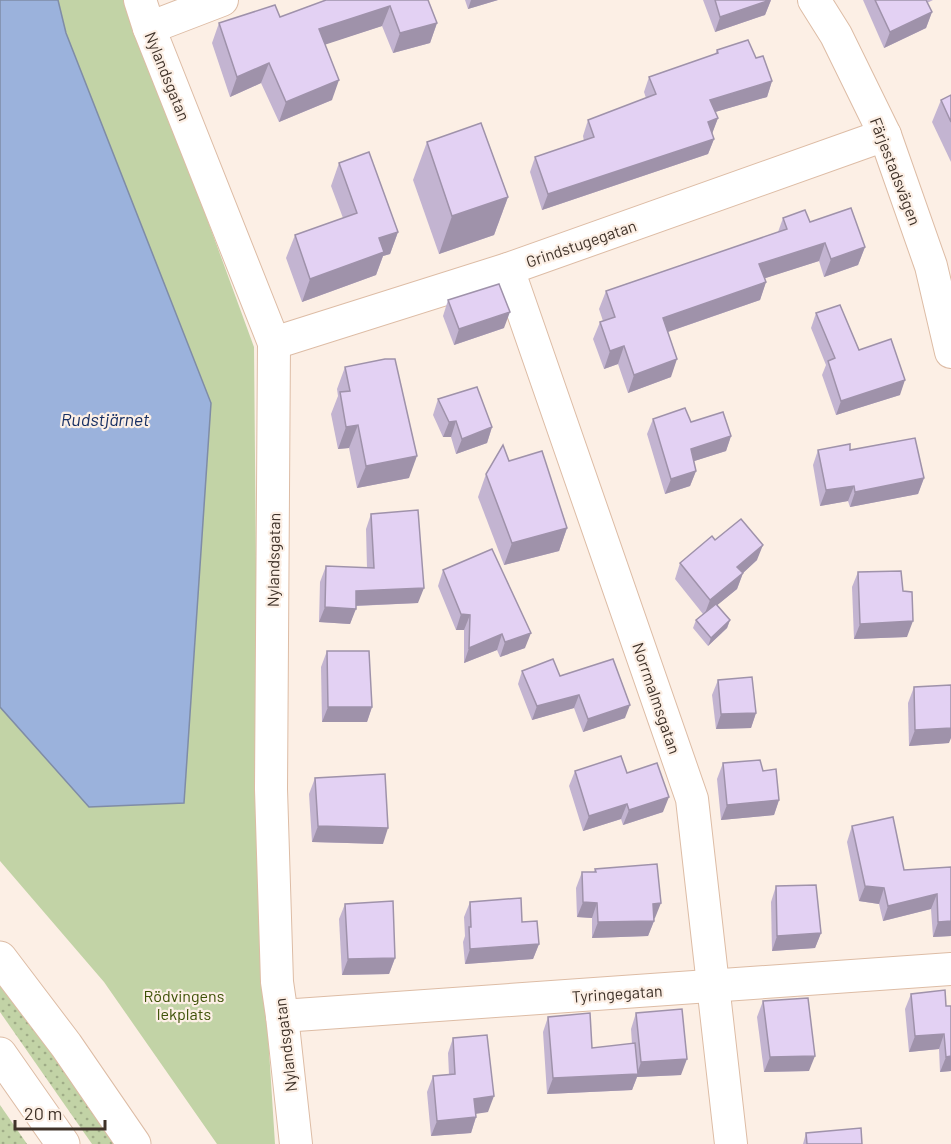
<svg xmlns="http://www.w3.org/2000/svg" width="951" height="1144" font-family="Barlow,sans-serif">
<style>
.grass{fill:url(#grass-dots)}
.park{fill:#c2d3a6}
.water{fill:#9bb2dc;stroke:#7f8ca6;stroke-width:1.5}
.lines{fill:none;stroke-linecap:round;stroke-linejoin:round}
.minor-casing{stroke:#ddbca5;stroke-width:34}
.motorway-casing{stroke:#ddbca5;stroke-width:35}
.minor{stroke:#fff;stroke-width:32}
.motorway{stroke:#fff;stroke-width:33}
.wall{fill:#c3b4d1}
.shaded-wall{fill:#9f92aa}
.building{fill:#e3d1f3;stroke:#9f92aa;stroke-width:1.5}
.labels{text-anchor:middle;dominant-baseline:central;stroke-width:4.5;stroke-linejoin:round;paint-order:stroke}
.street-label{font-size:16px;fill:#3f3229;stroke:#fcefe5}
.park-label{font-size:16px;fill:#3c5005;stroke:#fcefe5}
.water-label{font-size:18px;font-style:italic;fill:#172f63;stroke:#fcefe5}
</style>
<defs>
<pattern id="grass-dots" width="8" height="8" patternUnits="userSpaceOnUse" patternTransform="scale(1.5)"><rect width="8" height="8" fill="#c2d3a6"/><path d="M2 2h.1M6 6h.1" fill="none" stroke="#9fac87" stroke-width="1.8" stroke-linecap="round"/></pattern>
</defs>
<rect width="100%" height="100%" fill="#fcefe5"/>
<g class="grass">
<path d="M0,983l48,60 67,101h-23l-92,-132z"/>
<path d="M0,1105l27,39h-27z"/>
</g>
<path class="park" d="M0,0h127l127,347 5,547 16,250h-58l-113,-162 -104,-121z"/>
<path class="water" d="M0,0h58l8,33 145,370 -27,400 -95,4 -89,-100z"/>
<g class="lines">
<g class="minor-casing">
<g id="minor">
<path d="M140,0l9,28 125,315 -3,446 6,193 5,34 14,128"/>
<path d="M814,0l22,35 49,100 46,131 20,86"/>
<path d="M149,28l73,-28"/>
<path d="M508,269l184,530 39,345"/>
<path d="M274,343l234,-74 377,-134"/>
<path d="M282,1016l669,-47"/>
</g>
</g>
<g class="motorway-casing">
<g id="motorway">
<path d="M0,958l66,87 68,99"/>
<path d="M0,1054l63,90"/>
</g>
</g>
<use href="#minor" class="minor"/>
<use href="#motorway" class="motorway"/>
</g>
<g class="wall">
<path d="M428,0l9,23 -7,20 -37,10 -11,-27 -57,18 7,56 -53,22 -18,-39 -31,14 -18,-54 7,-20 61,-6z"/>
<path d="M465,0h33l-30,9z"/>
<path d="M703,0h68l-6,15 -50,17z"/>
<path d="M863,0h70l-6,3 5,9 -6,16 -42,20z"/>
<path d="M717,50l39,8 16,23 -5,16 -52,15 3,6 -6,15 2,6 -6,15 -166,56 -12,-38 5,-15 49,-16 -1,-5 5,-16 58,-22 -2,-6 5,-15 66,-23z"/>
<path d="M951,95v67l-19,-40 9,-22z"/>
<path d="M427,142l81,55 -14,38 -55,19 -26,-74z"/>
<path d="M339,163l59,69 -8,22 -7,2 -7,19 -74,27 -16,-44 9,-23 48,-17 -12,-32z"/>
<path d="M783,218l27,4 55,25 -7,18 -34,12 -5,-16 -54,17 1,4 -6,18 -92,32 3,45 -43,16 -10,-29 -14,5 -11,-30 7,-17 3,-1 -4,-12 7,-18 172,-59z"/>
<path d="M448,300l56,28 -50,17 -11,-29z"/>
<path d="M816,313l43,37 41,45 -64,20 -14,-40 4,-10 -15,-37z"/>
<path d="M345,367l64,111 -52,10 -8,-40 -11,1 -7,-35 7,-18 -1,-7z"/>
<path d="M438,399l54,28 -5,16 -31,11 -5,-17h-8l-10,-22z"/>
<path d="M653,419l38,3 40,14 -5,15 -32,10 2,10 -6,15 -25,8 -18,-60z"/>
<path d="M818,450h32l74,28 -6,16 -68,13 -2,-6 -28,5 -7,-41z"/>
<path d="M509,461l58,67 -8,23 -55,14 -26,-68 8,-23z"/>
<path d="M371,514l47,89 -62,3 -6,18 -31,-2 1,-40 6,-16 41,2 -1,-39z"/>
<path d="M715,540l42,20 -14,13 -6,16 -20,16 13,15 -3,8 -19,18 -15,-18 3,-8 7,-6 -28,-35 5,-16z"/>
<path d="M443,570l82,78 -25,9 -3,-7 -33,13v-33h-8l-18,-44z"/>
<path d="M858,572l49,65 -53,2 -2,-52z"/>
<path d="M327,651l45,56 -5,15h-45l-1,-55z"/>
<path d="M522,671l38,5 65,42 -42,14 -9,-24 -42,12 -14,-36z"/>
<path d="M718,680l38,33 -5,15 -35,1 -4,-34z"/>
<path d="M914,687l35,56 -40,3 -1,-43z"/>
<path d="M723,763l40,8 16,29 -5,15 -53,5 -4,-41z"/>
<path d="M575,771l52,2 36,39 -40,13 -2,-6 -38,12 -14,-45z"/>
<path d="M315,778l68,66 -71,-2 -3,-48z"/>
<path d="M852,826l52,44 47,-3v69l-18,1 -2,-28 -48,12 -4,-17 -20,-3 -12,-59z"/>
<path d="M595,869l60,49 -1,1v2l-6,15 -56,2v-20l-15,-1 -1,-29 6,-16h12z"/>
<path d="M776,886l45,47 -6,15 -43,3 -1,-49z"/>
<path d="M470,902l52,20 17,22 -6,15 -68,5 -2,-22 2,-6 -1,-19z"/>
<path d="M345,904l50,54 -6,16 -47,1 -3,-56z"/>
<path d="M911,994l35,12h5v65l-11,1 -1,-23 -30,3 -4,-43z"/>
<path d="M763,1001l46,70 -45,1 -7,-55z"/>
<path d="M636,1013l45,62 -44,2 -5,13 -85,4 -4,-62 5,-15 44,31 40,-4 -1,-15z"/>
<path d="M453,1038l35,74 -12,1v4l-5,16 -40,3 -4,-44 6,-16 16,-1 -1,-22z"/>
<path d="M806,1133l56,11h-59z"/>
</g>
<g class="shaded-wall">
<path d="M471,0h27l-30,9z"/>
<path d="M771,0l-6,15 -50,17 5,-15z"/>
<path d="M390,6l-8,20 -70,23 7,-20z"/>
<path d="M932,12l-6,16 -42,20 6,-16z"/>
<path d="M437,23l-7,20 -37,10 7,-20z"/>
<path d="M269,63l-8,20 -31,14 7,-20z"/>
<path d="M339,80l-7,20 -53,22 7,-20z"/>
<path d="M772,81l-5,16 -62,18 5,-15z"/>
<path d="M718,118l-6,16 -4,-12z"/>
<path d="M714,139l-6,15 -166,56 6,-16z"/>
<path d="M508,197l-14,38 -55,19 13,-38z"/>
<path d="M398,232l-8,22 -7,2 -7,19 -74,27 8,-23 69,-41z"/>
<path d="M825,243l-6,18 -66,21 6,-18z"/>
<path d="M865,247l-7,18 -34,12 7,-18z"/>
<path d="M766,282l-6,18 -104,36 7,-18z"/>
<path d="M510,312l-6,16 -50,17 5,-16z"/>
<path d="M624,346l-6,18 -14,5 6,-18z"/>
<path d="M677,359l-6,18 -43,16 6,-18z"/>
<path d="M905,380l-5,15 -64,20 5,-14z"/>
<path d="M456,421l-5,16h-8l6,-15z"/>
<path d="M358,425l-9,23 -11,1 8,-22z"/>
<path d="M492,427l-5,16 -31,11 6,-15z"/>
<path d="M731,436l-5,15 -41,13 6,-15z"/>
<path d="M417,456l-8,22 -52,10 9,-22z"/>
<path d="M696,471l-6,15 -25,8 6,-15z"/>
<path d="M924,478l-6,16 -68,13 5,-15z"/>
<path d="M854,486l-6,15 -28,5 6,-16z"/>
<path d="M567,528l-8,23 -55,14 8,-22z"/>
<path d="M763,545l-6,15 -14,13 -6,16 -33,27 6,-16 27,-33z"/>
<path d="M424,588l-6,15 -68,3 6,-15z"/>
<path d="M325,607l31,2 -6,15 -31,-2z"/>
<path d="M461,614l9,1 -6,15h-8z"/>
<path d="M730,620l-3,8 -19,18 3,-8z"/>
<path d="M913,621l-6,16 -53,2 6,-15z"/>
<path d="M531,633l-6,15 -25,9 5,-15z"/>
<path d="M502,634l-5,16 -33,13 5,-15z"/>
<path d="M579,695l-5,13 -42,12 5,-14z"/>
<path d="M630,705l-5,13 -42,14 5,-13z"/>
<path d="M328,707h44l-5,15h-45z"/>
<path d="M756,713l-5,15 -35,1 5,-15z"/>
<path d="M951,728v10l-2,5 -40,3 6,-16z"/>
<path d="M669,797l-6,15 -40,13 6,-15z"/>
<path d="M779,800l-5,15 -53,5 6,-15z"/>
<path d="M627,804l-6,15 -38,12 6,-15z"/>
<path d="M318,826l70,2 -5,16 -71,-2z"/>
<path d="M865,886l19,2 -5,16 -20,-3z"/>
<path d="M937,894l-6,15 -48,12 5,-15z"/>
<path d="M583,902l14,1 -5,15 -15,-1z"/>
<path d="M661,903l-6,15 -8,1 6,-15z"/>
<path d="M654,921l-6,15 -56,2 6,-16z"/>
<path d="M951,921v15l-18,1 5,-15z"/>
<path d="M821,933l-6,15 -43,3 5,-15z"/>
<path d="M539,944l-6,15 -68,5 5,-15z"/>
<path d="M395,958l-6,16 -47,1 6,-16z"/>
<path d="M944,1034l-5,15 -30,3 6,-16z"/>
<path d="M815,1056l-6,15 -45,1 6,-15z"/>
<path d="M951,1056v15l-11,1 6,-15z"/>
<path d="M687,1059l-6,16 -44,2 -5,13 -85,4 6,-16 84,-4 4,-12z"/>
<path d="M494,1096l-6,16 -19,3 5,-16z"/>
<path d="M476,1117l-5,16 -40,3 6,-15z"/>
</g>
<g class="building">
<path d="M326,0h102l9,23 -37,10 -10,-27 -71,23 20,51 -53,22 -17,-39 -32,14 -18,-54 56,-18 5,12z"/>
<path d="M715,0h55l-50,17z"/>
<path d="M875,0h51l6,12 -42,20z"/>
<path d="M748,40l8,18 7,-2 9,25 -62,19 8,18 -10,4 6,17 -166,55 -13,-37 59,-20 -6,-17 68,-26 -7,-17 69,-24 -1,-3z"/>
<path d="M951,95v27l-10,-22z"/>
<path d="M481,123l27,74 -56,19 -25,-74z"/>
<path d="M369,152l29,80 -19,6 5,14 -74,27 -15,-44 62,-22 -18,-50z"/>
<path d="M851,208l14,39 -34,12 -6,-16 -66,21 7,18 -103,36 14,41 -43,16 -10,-29 -14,5 -10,-29 15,-5 -9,-26 181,-62 -4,-11 22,-8 5,12z"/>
<path d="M499,284l11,28 -51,17 -11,-29z"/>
<path d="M840,305l19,45 32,-11 14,41 -64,21 -13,-40 7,-3 -19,-45z"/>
<path d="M385,359h10l22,97 -51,10 -8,-41 -12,2 -6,-35 10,-1 -5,-24z"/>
<path d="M477,387l15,40 -30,12 -6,-18 -7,1 -11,-23z"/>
<path d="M685,408l6,14 32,-10 8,24 -40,13 5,22 -25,8 -18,-60z"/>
<path d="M915,438l9,40 -69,14 -1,-6 -28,4 -8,-40 32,-6v6z"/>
<path d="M503,445l6,16 33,-10 25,77 -55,15 -26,-69z"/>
<path d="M418,510l6,78 -68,3v18l-31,-2 1,-41 48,2 -3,-54z"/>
<path d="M741,519l22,26 -26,22 6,6 -33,27 -30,-37 32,-27 3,4z"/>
<path d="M492,549l39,84 -26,9 -3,-8 -33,14 1,-33 -9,-1 -18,-44z"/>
<path d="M901,571l2,20 9,1 1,29 -53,3 -2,-52z"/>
<path d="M716,604l14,16 -19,18 -15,-18z"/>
<path d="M327,651h42l3,56h-44z"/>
<path d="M553,659l7,17 53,-17 17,46 -42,14 -9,-24 -42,11 -15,-35z"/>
<path d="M752,677l4,36 -35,1 -3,-34z"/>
<path d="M951,685v43l-36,2 -1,-43z"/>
<path d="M621,756l6,17 30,-10 12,34 -40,13 -2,-6 -38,12 -14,-45z"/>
<path d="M760,760l3,11 13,-2 3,31 -52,5 -4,-42z"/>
<path d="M385,774l3,54 -70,-2 -3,-48z"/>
<path d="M893,817l11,53 47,-3v54l-13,1 -1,-28 -49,12 -4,-18 -19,-2 -13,-60z"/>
<path d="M657,864l4,39 -8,1 1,17 -56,1 -1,-19 -14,-1 -1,-30h14l-1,-3z"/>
<path d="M816,885l5,48 -44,3 -1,-50z"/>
<path d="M521,898l1,24 15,-1 2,23 -69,5 -1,-22h2l-1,-25z"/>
<path d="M393,901l2,57 -47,1 -3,-55z"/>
<path d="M945,990l1,16h5v50l-5,1 -2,-23 -29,2 -4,-42z"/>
<path d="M808,998l7,58 -45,1 -7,-56z"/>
<path d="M682,1009l5,50 -46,3 -5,-49z"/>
<path d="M590,1013l2,35 43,-5 3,31 -85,4 -5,-61z"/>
<path d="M487,1035l7,61 -20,3 2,18 -39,4 -4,-45 22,-2 -2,-36z"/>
<path d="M861,1128l1,16h-55l-1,-11z"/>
</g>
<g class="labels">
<g class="street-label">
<text transform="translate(168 76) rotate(68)">Nylandsgatan</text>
<text transform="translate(896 171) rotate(69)">Färjestadsvägen</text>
<text transform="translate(581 243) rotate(-19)">Grindstugegatan</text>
<text transform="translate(273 560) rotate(-89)">Nylandsgatan</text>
<text transform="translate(657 698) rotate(71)">Norrmalmsgatan</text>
<text transform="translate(617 993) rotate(-4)">Tyringegatan</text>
<text transform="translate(285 1045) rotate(-97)">Nylandsgatan</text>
</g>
<g class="park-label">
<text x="184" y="995">Rödvingens<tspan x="184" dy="18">lekplats</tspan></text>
</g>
<g class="water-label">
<text x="105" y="419">Rudstjärnet</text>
</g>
</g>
<path d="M15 1120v9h90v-9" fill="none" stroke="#3f3229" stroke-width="3"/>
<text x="24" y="1120" font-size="18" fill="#3f3229" stroke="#fcefe5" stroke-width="4.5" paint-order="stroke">20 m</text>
</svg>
